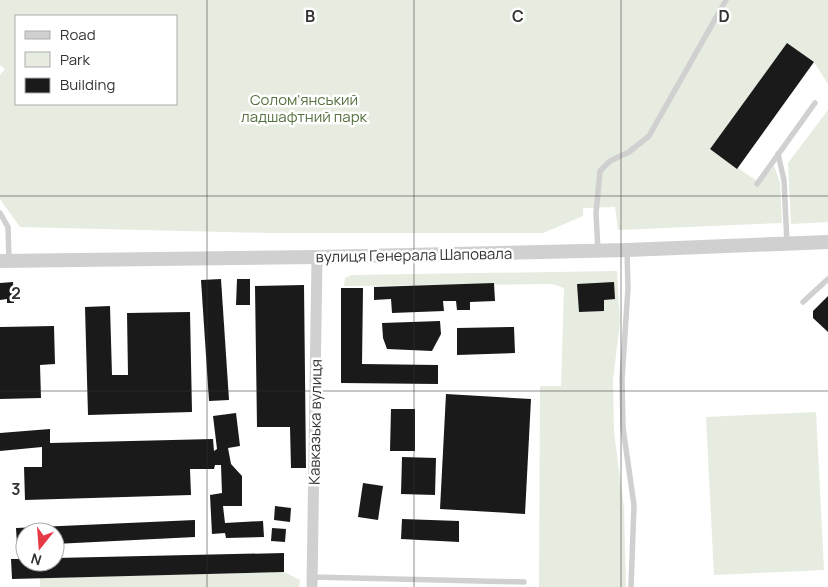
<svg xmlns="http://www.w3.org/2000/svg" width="828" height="587" font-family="Manrope,sans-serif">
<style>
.green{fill:#e6ecdf;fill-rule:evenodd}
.building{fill:#1a1a1a}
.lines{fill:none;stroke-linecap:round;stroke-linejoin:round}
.service{stroke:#d0d0d0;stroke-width:5.5}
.minor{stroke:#d0d0d0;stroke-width:11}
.tertiary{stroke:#d0d0d0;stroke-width:14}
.grid{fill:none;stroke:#333;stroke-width:1;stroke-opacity:0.55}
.labels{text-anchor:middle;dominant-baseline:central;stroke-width:5;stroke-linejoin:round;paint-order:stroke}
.park-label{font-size:15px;fill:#56703f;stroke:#fff}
.street-label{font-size:15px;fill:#333;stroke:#fff}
.grid-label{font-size:16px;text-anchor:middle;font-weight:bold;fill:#333;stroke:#fff;stroke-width:5;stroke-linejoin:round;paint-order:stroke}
</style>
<rect width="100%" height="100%" fill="#fff"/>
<g class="green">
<path d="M0,0h828v84l-14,-22 -27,-19 -77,106 50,34 14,-17 6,16 2,41 -164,7 -3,-23 -32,1v8l-40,17h-273l-250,-6 -20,-28v-124l5,-6 -5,-4zM16,16h160v88h-160z"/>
<path d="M828,110v112l-37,2 -3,-61z"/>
<path d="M617,271l3,51 -7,58 1,52 10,76 2,79h-87l1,-201h21l3,-98 -12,-4 -208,2 1,-8 6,-3z"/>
<path d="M816,412l8,158 -110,5 -8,-158z"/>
<path d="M284,572l16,8 -1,7h-259v-9z"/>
</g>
<g class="building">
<path d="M787,43l27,19 -77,107 -27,-20z"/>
<path d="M221,279l8,121 -20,1 -8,-121z"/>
<path d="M237,279h13v26h-14z"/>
<path d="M13,282l1,21h-7v-4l-7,1v-17z"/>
<path d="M614,282l1,17 -11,1v11l-25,1 -2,-28z"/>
<path d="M494,283l1,18 -25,1v8h-13l-1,-9h-13l1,10 -52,2 -1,-14 -17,1v-13z"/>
<path d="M304,285l2,183h-15l-1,-41h-33l-2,-141z"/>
<path d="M341,288h22l-1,76 76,1v19l-97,-1z"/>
<path d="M828,296v36l-15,-14v-7z"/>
<path d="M110,306l2,69h16l-1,-62 63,-1 2,100 -104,3 -3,-108z"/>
<path d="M440,321l1,13 -9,17 -45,-2 -4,-11 -1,-15z"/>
<path d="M54,326l1,38 -15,1 1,33 -41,1v-72z"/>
<path d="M514,327l1,26 -58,2v-27z"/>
<path d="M446,394l85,5 -6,115 -85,-5z"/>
<path d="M391,409h24v42h-25z"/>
<path d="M236,413l4,33 -12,2 3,16 11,12v30h-19l2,17 38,-2 1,16 -38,1 -1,-5 -13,1 -2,-39 12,-2 -1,-28h-6l-1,4h-24l1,26 -166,5 -1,-33h18v-20l-42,4v-18l50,-4v14l163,-4 1,12 3,-2 -4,-33z"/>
<path d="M402,457l34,1 -1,37 -34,-1z"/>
<path d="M363,483l20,3 -5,34 -20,-3z"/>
<path d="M275,506l16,2 -1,14 -16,-2z"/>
<path d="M402,519l57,2v21l-58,-3z"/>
<path d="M195,520v17l-140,7v-12h-30v13h-8l-1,-17z"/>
<path d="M272,528l14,1 -1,13 -14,-1z"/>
<path d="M284,553v19l-272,7 -1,-20h14v3h30v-4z"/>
</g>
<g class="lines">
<g class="service">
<path d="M778,154l6,26 3,63"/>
<path d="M757,184l58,-81"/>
<path d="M0,213l8,14 1,33"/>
<path d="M627,250l1,38 -6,91 1,49 11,77 -3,82"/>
<path d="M598,251l-2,-38 4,-42 10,-10 19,-9 20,-16 77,-136"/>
<path d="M803,302l25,-23"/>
<path d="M312,577l212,5"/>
</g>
<path class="minor" d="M312,587l5,-330"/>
<path class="tertiary" d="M0,261l317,-4 310,-7 201,-8"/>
</g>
<path class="grid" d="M207,0v587M414,0v587M621,0v587M0,196h828M0,391h828"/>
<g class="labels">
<g class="park-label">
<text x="304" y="99">Солом'янський<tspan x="304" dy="17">ладшафтний парк</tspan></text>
</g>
<g class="street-label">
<text transform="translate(414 255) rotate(-1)">вулиця Генерала Шаповала</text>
<text transform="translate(315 422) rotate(-89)">Кавказька вулиця</text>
</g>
</g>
<g class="grid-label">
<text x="310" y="22">B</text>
<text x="518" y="22">C</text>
<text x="724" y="22">D</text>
<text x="16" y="299">2</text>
<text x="16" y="495">3</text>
</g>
<rect x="15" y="15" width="162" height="90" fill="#ffffff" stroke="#adadad"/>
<rect x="25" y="31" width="25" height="8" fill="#d0d0d0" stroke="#adadad"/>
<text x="60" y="40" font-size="15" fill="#333333">Road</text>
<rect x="25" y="52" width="25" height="15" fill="#e6ecdf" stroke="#adadad"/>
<text x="60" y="65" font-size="15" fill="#333333">Park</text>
<rect x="25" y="78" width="25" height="15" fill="#1a1a1a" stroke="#adadad"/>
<text x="60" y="90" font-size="15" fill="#333333">Building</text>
<g transform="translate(40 547) rotate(197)"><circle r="24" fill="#ffffff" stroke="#adadad"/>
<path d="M0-4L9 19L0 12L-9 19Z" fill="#e63946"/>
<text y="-8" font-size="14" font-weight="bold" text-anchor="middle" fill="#333333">N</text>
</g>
</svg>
